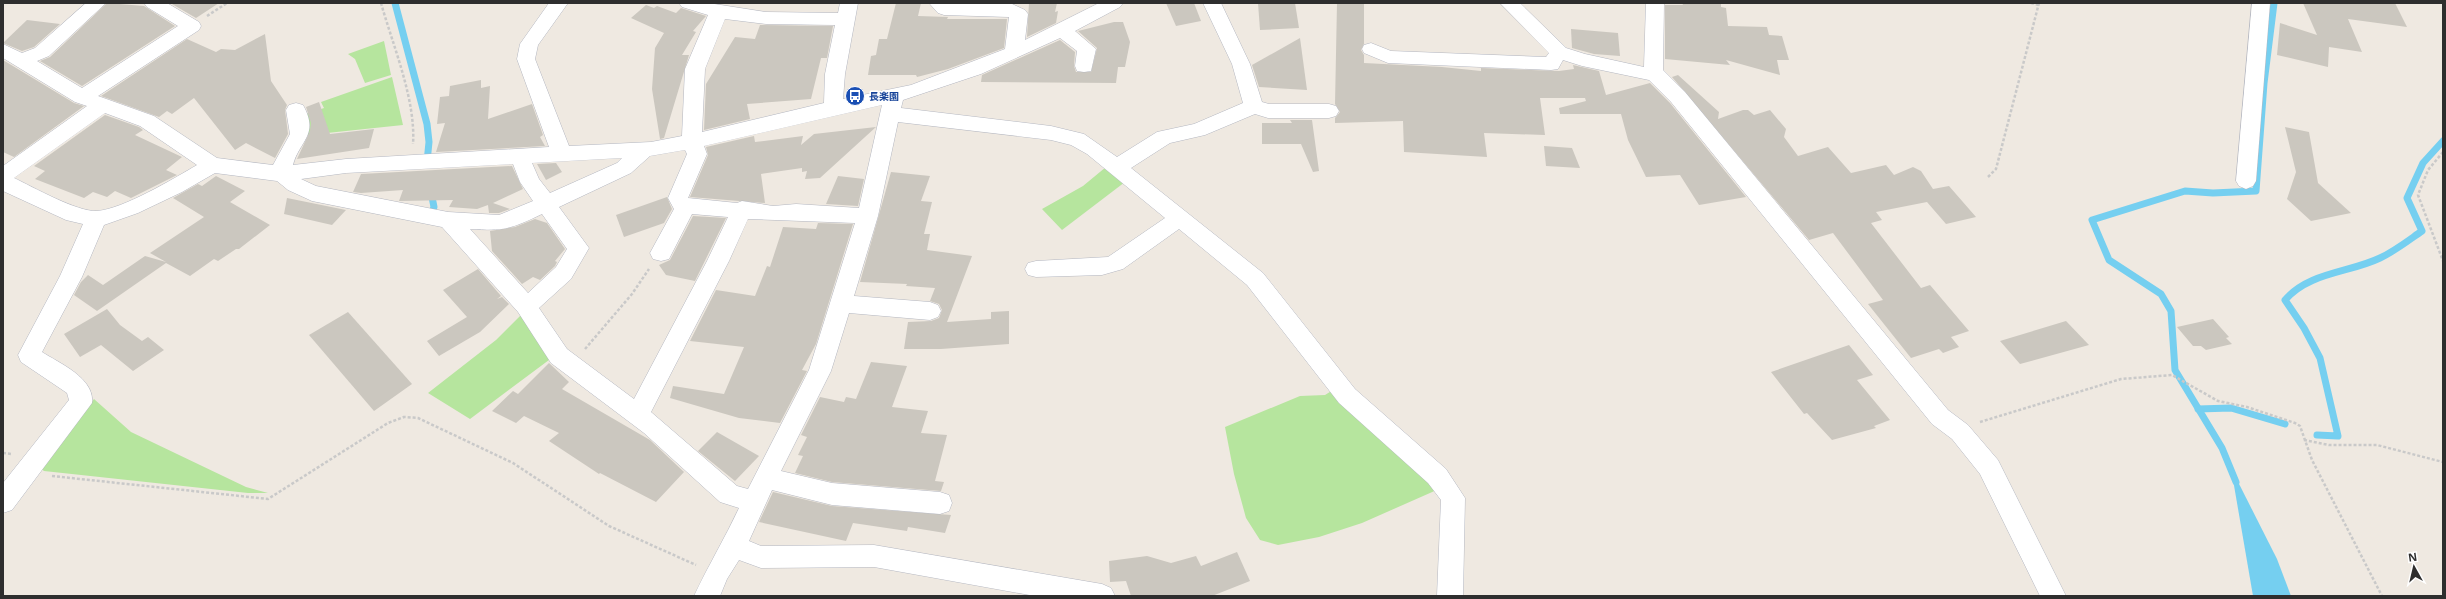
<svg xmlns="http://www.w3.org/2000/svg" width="2446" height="599" font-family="'Open Sans','Noto Sans JP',sans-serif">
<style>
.green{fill:#b6e59e}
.water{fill:#75cff0}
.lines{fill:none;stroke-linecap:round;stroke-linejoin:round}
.stream{stroke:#75cff0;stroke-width:7}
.building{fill:#cbc7bf}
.minor-casing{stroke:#b4b7c1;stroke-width:1}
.path{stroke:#c9c9c9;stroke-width:2.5;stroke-dasharray:3 2;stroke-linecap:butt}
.minor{fill:#fff;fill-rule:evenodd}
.labels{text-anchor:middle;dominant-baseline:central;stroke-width:3;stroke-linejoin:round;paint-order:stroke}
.transit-label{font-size:10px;font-weight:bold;fill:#164399;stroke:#fff;text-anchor:start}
</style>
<rect width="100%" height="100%" fill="#efe9e1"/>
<g class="green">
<path d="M384,41l7,34 -26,8 -10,-24 -7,-5z"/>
<path d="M392,77l11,48 -95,10 -2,-21 18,-6 -3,-6z"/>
<path d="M1106,167l19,15 -63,48 -20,-21 41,-23z"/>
<path d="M522,314l31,43 -83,62 -42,-26 68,-53z"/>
<path d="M1333,390l106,99 -77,34 -43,14 -41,8 -18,-5 -14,-22 -12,-44 -9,-47 75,-31 25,-1z"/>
<path d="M94,399l37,33 115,55 22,6h-20l-204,-22 -5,-4z"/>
</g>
<path class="water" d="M2231,468l46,91 14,37h-38z"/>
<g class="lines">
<g class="stream">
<path d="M395,3l32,121 2,18 -2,20"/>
<path d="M430,217l4,-10 -3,-15"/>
<path d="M2198,409l33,-1 54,16"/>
<path d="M2317,435l21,1 -18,-78 -16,-30 -19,-28c24,-28 64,-27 95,-42 15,-7 29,-18 42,-27l-15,-33 16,-35 20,-22"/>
<path d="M2236,482l-14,-34 -47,-78 -4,-59 -10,-17 -52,-34 -17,-40 93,-29 28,2 43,-2 8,-108 10,-80"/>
</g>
</g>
<g class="building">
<path d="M107,3l37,3 31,20 -93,60 -42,-25 10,-4z"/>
<path d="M173,3h46l-23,15 -24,-14z"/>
<path d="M896,3h25l-3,13 30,1 -1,2h60l-3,29 -56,21 -31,8 -1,-2h-48l3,-19 5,-1 3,-16h8z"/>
<path d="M1029,3h28l-2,9 3,-1 -2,12 -29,14z"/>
<path d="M1166,3h28l7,18 -25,5z"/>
<path d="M1258,3h37l4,25 -39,2z"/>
<path d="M1337,3h27v41l-3,6 3,5v8l78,4 39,4v-3l78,3 15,-2 -1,-4 26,6 7,24 44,-12 20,20 76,94 -47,8 -19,-30 -34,2 -18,-37 -7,-26h-61l-1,-6 27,-7 -1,-3h-45l5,37 -61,-2 3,24 -83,-5 -1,-31 -68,2v-5l5,-6 -5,-8z"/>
<path d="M1682,3h39v4l5,1 2,18 39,1 2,8 13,1 7,24h-12l3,15 -54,-15 4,5 -65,-6v-54h18z"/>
<path d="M2303,3h92l12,24 -59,-8 14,33 -33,-5 -1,20 -51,-12 3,-32 37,12z"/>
<path d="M646,5l8,3 3,-2 19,7 5,-5 25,8 -13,15 3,1 -14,23h7l-25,83 -4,1 -8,-50 3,-41 9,-15 -33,-15z"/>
<path d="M27,20l33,4 -26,23 -12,4 -19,-8z"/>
<path d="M1114,22h9l7,20 -5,25h-7l-2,16 -135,-1 1,-7 78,-35 15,12 -1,14 2,6h15l6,-24 -19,-17z"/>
<path d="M760,25l73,1 -6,32h-6l-10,41 -64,5 3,15 -46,11 2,-46 29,-47 20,2z"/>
<path d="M1571,29l47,4 2,23 -26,-2 -22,-6z"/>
<path d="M265,34l6,47 16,24 -2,5 3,24 -13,24 -29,-15 -11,7 -41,-52 -22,16 -5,-3 -8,6 -58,-21 86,-57 29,13 5,-3 14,1z"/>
<path d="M1300,38l7,52 -48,-3 -7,-22z"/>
<path d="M3,60l71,43 10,3 -70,51 -11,-5z"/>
<path d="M1678,75l41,37 -1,7 25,-9h5l6,5 16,-5 16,19 -2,8 14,19 30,-9 23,26 35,-8 8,10 19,-8 8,4 12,18 16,-3 27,31 -30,7 -19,-22 -51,10 6,8 -11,3 50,65 9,-3 39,46 -18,6 8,10 -16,6 -4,-4 -28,9 -43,-54 15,-4 -50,-67 -24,7 -137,-163z"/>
<path d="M481,80v8l9,-2 -2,33 44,-15 11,31 -3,2 5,9 -109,6 9,-29 -8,1 3,-27 9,-1 1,-10z"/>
<path d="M319,102l11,32 44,-5 -5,19 -72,11 13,-28 1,-8 -5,-16z"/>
<path d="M105,115l34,12 4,3 -8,5 47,22 -16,13 11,5 -46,23 -16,-7 -8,6 -14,-5 -9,6 -49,-19 10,-8 -11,-5z"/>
<path d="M1290,120h22l7,51 -6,1 -12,-28h-39v-21h30z"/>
<path d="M876,127l-56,51 -15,1 2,-8 -5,1v-4l-41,6 4,29 -75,-6 18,-42 -2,-8 48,-11 1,6 48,-6 -2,9 13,-11z"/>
<path d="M2285,127l24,5 9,51 33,30 -40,8 -24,-22 9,-27z"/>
<path d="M1544,146l28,2 8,20 -34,-2z"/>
<path d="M556,163l6,9 -16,8 -9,-16z"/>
<path d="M512,166l11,23 -30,14 17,6 -11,4h-10l-1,-8 -11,4 -28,-2 4,-7 -54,1 4,-11 -42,3 -8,-1 8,-18z"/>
<path d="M891,172l39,4 -9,25 11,1 -8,32h6l-3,16 45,6 -25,66 44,-3v-7l18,-1v33l-68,5h-37l4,-27 23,-1 8,-3 3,-8 -3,-6 -9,-3 5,-13 -29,-2 1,-2 -47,-2z"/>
<path d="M216,176l29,15 -15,11 40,23 -31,24h-3l-18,12 -4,-2 -24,17 -24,-13 -69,48 -23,-16 7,-13 7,-7 15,10 42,-29 21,6 -16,-9 54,-36 -31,-19 25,-14 4,2z"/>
<path d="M838,176l26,3 -6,27 -32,-2z"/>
<path d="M667,197l5,12 -8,14 -40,14 -8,-22z"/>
<path d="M287,198l59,12 -14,15 -48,-11z"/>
<path d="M693,216l33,2 -31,63 -29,-6 -7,-10 11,-5z"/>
<path d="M535,219l12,4 18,26 -10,12 2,1 -2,4 -15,14 -7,-3 -11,7 -30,-33 -2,-20 25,-4z"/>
<path d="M818,223l35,1 -37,120 -14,26 5,1 -27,52 -41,-5 -69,-20 3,-12 51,8 20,-47 -54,-6 26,-51 39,6 12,-30 3,1 13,-40 33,2z"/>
<path d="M478,269l23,27 -4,3 5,-2 7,7 -29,28 -41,24 -12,-15 40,-24 -24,-27z"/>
<path d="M107,309l13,16 22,16 6,-4 16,13 -31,21 -32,-26 -21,12 -16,-23z"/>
<path d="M348,312l64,72 -38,27 -65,-76z"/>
<path d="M2213,319l16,18 -3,1 6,6 -26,6 -5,-4h-8l-16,-19z"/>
<path d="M2066,321l23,24 -69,19 -20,-23z"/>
<path d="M1849,345l24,30 -16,5 33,40 -16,6 2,2 -44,12 -25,-27 -3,1 -33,-42z"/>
<path d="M871,362l36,4 -15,41 36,4 -7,22 26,2 -12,46 9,1 -3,9 -109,-9 -37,-9 8,-17 -5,-1 9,-18 -6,-2 19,-38 24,5 2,-5 10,2z"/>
<path d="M549,363l20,19 -7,7 88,51 34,32 -28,30 -56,-29 -1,1 -50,-33 10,-8 -35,-17 -8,7 -24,-12 21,-20 5,3z"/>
<path d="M717,432l42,24 -24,25 -37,-30z"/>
<path d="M773,492l59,14 119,9 -6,18 -37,-6 -1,4 -54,-8 -7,18 -87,-19z"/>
<path d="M1237,552l13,29 -38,15h-81l-5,-15 -16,1 -1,-21 38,-5 24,7 25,-7 5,10z"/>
</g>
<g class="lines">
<g class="minor-casing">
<g id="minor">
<path d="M86,3h20l-57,53 -12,5 45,27 96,-62 -31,-19 -3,-4h23l32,19 2,4 -2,4 -101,66 56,20 63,42 56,7 17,-31 -4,-24 3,-5 7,-2 7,2c17,30 -4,36 -10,60l53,-6 203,-12 -32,-88 3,-15 29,-41h19l-30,42 -3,14 34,87 82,-4 31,-6 3,-67 23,-54 -26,-8 -3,-4h29l58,9 72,1 2,-10h18l-13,71 -2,25 68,-14 94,-36 4,-32 -65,-2 -6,-2 -9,-10h81l15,7 3,4 -3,26 74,-37h24l-3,4 -45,24 21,18 -5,22 -7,1 -7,-1 -2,-5 2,-15 -17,-13 -79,36 -78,26 -2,8 150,18 33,8 33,23 40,-25 37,-8 49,-21 -11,-39 -29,-61h18l29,61 12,38 7,2h60l7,2 3,5 -3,5 -7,2h-61l-13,-4 -50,21 -35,8 -39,25 132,105 92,116 91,80 19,29 -2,98h-26l4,-96 -13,-17 -89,-80 -92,-118 -68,-56 -56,40 -21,6 -66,2 -8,-2 -3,-6 3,-6 8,-2 72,-4 57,-39 -78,-64 -16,-9 -20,-5 -153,-18 -20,94 -24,80 76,6 8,3 3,6 -3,6 -8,3 -81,-7 -18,58 -50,100 51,12 108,9 9,3 3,8 -3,8 -9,3 -108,-9 -60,-15 -23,51 12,5 113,-1 228,39 9,4 4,8h-80l-161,-29 -113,1 -22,-8 -12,19 -7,17h-26c14,-30 31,-58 45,-88l-19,-6 -76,-69 -93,-70 -33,-51 -76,-85 -130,-26 -24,-11 -11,-9 -62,-8 -33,19 -44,21 -34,12 -22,52 -40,75c17,11 53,26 50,51l-80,107 -9,3v-30l66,-83 -2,-7 -46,-31 -3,-7 42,-79 23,-52 -17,-4 -63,-29v-25l84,-60 -12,-4 -72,-44v-14l19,9 13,-5zM725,19l41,5 69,1 -10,49 -1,29 -122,29 3,-63zM882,105l-23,103 -63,-4 -23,2 -31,-5 -5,2 -49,-5 19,-44 -3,-8zM105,113l35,13 57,39c-24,14 -74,44 -100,46 -20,1 -64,-24 -83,-33zM685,150l2,4 -19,44 6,11 -24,44 3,6 8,2 8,-2 23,-45 36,3 -21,44 -73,138 -67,-50 -28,-41 32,-29 18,-31 -30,-41 72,-34 19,-17zM622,158l-5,5 -67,30 -11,-14 -7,-16zM513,164l7,18 13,19 -34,14 -51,-3 -132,-26 -15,-7 45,-6zM542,214l25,35 -11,18 -28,26 -58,-64c34,2 41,0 72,-15zM748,219l107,4 -46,147 -61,119 -11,-3 -86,-74 78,-151z"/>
<path d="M1500,3h20l46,45 19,6 59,13 2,-64h18l-1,67 22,22 263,318 20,15 30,35 68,136h-26l-60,-122 -28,-35 -20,-15 -261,-322 -22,-22 -67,-14 -19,-6 -5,9 -7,1 -163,-7 -24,-10 -2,-4 2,-4 7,-2 20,8 155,6 3,-4z"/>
<path d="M2252,3h18l-14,178 -3,5 -7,3 -7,-3 -3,-5z"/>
</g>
</g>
<g class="path">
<path d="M381,3c12,43 35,97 32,141"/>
<path d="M2031,3l8,2"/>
<path d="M207,16l20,-13"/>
<path d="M2443,152l-15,18 -10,25 25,66"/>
<path d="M1988,177l8,-8 43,-166"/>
<path d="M585,349l47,-55 17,-25"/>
<path d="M1980,422l141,-43 51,-4 46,26 29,6 48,16 5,3 12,34 70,136"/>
<path d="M2304,440l25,5h48l66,17"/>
<path d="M3,453l9,1"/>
<path d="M52,476l216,23 120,-76 16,-6 14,1 95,45 96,63 87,39"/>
</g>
<use href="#minor" class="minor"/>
</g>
<defs>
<g id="bus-disc" transform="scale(1)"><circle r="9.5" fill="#1a4fb4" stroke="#fff"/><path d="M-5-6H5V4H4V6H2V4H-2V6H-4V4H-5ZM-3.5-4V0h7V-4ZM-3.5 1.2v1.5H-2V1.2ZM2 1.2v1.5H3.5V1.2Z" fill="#fff"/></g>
</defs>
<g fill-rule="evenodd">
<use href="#bus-disc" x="855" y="96"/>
</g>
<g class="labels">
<g class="transit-label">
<text x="869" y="96">長楽園</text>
</g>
</g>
<rect width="2446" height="599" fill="none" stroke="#2e2e2e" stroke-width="8"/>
<g transform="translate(2414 567) rotate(352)" stroke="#ffffff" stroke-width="3" paint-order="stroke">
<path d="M0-3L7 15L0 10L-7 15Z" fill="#2e2e2e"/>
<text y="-6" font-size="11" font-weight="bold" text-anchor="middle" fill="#2e2e2e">N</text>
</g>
</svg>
